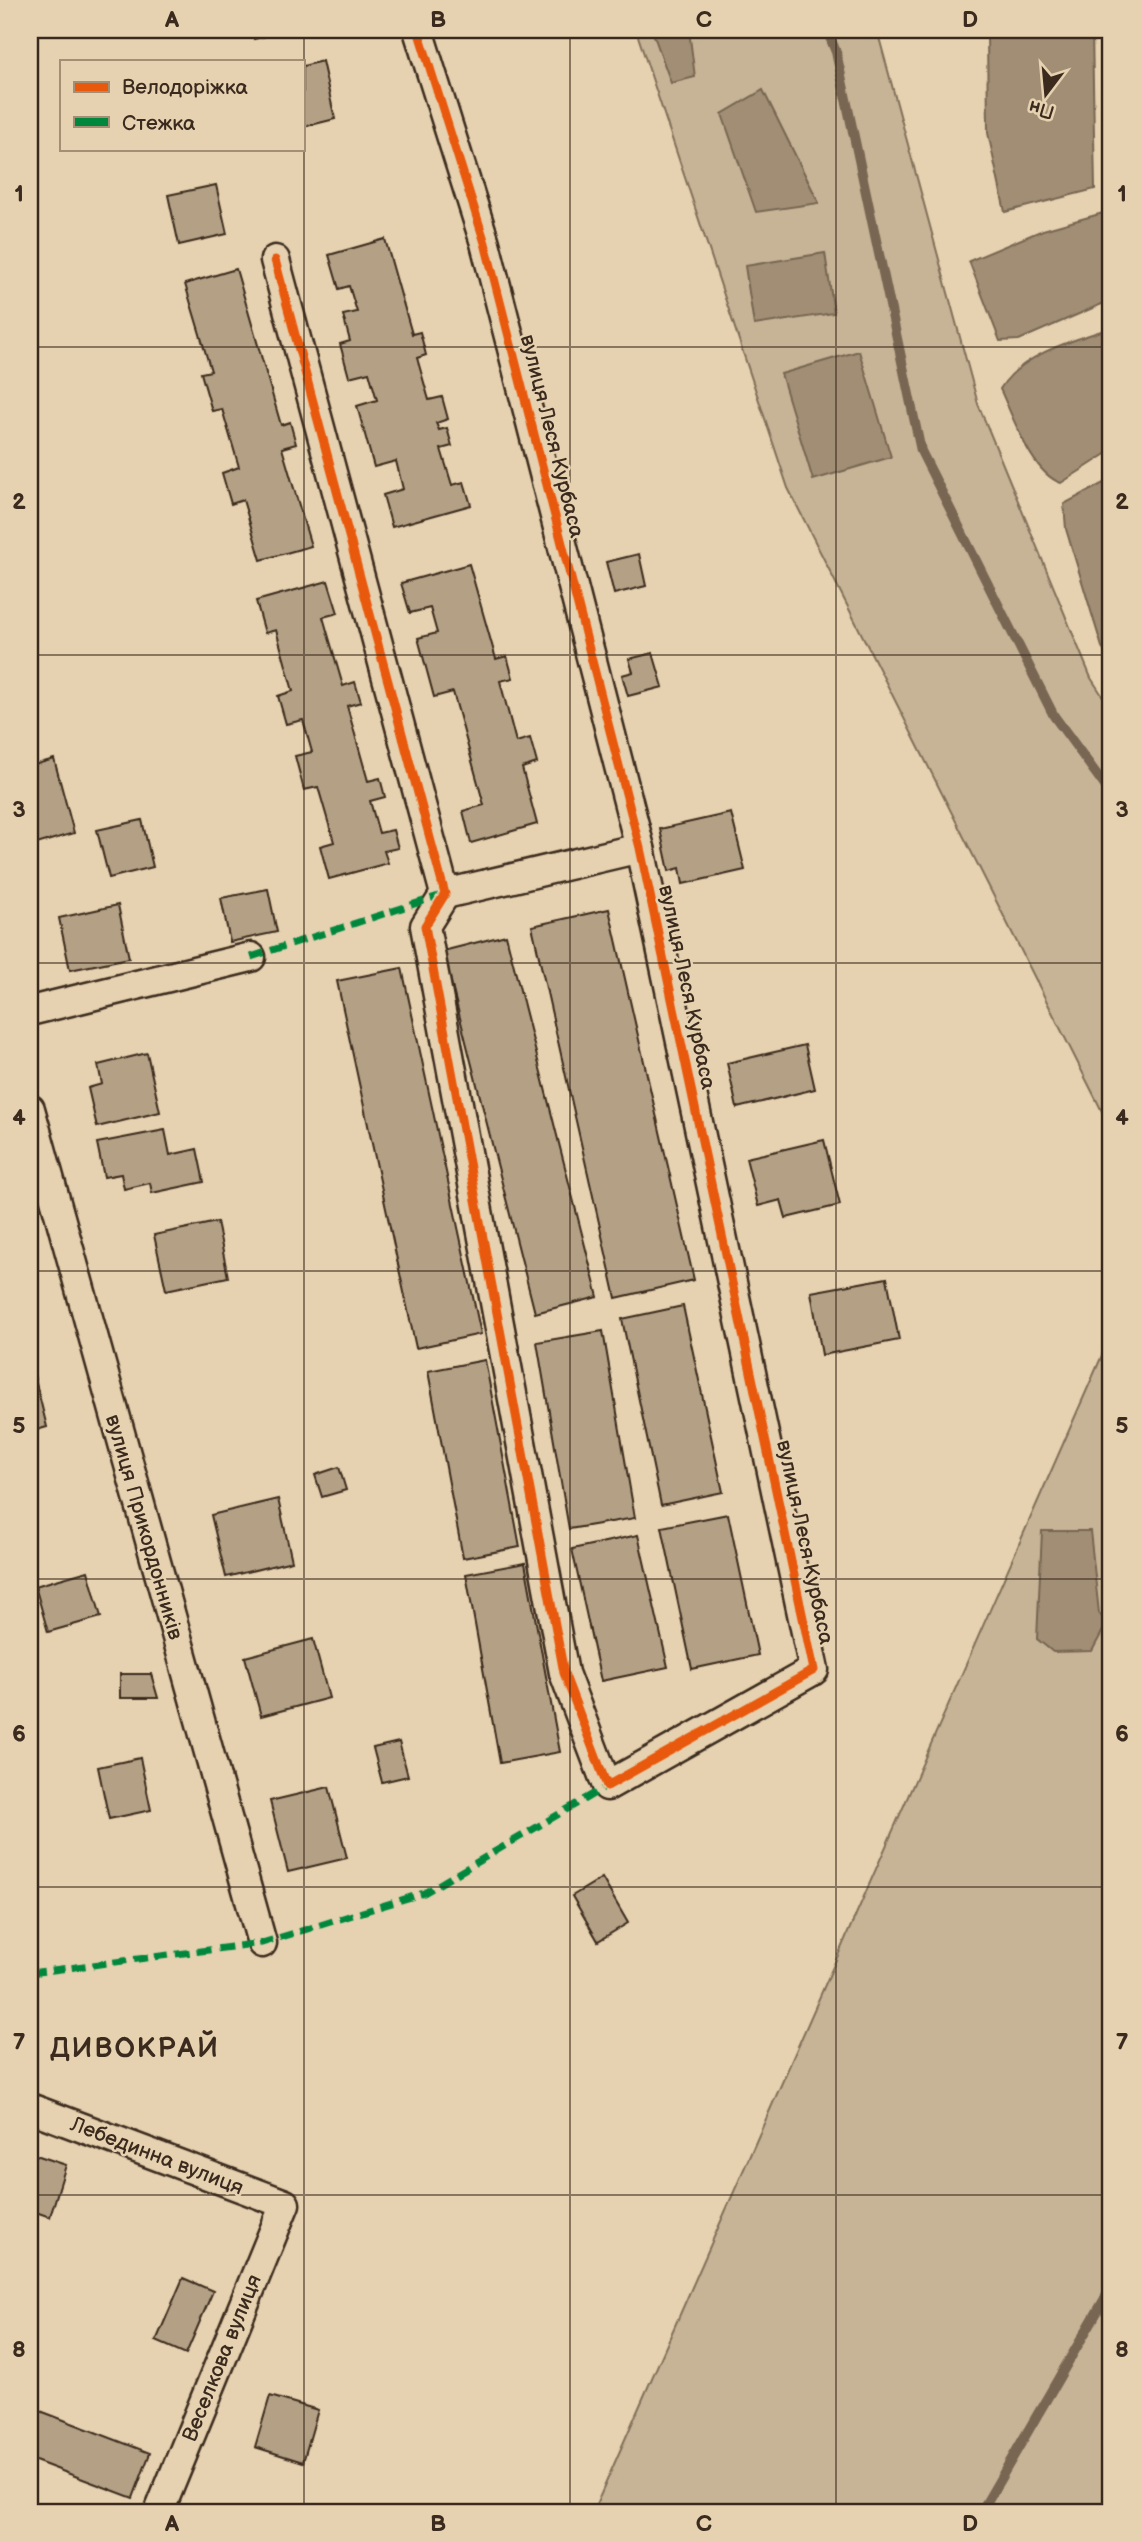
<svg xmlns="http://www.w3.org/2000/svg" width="1141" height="2542" font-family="'Balsamiq Sans',sans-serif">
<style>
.green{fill:#c7b496;stroke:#816f5a;stroke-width:2}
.water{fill:#a18e74;stroke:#786652;stroke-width:2}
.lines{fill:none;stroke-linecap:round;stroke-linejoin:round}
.stream{stroke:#786652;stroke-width:10}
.building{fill:#b4a185;stroke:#3b2a1e;stroke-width:2}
.street-casing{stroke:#3b2a1e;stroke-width:33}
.street{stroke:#e6d2b0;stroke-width:28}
.quiet{stroke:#00873e;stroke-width:7;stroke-dasharray:14 7;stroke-linecap:butt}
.cycleway-casing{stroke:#e6d2b0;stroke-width:13}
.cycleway{stroke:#e8590c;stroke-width:9}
.grid{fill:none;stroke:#3b2a1e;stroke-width:2;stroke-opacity:0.55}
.labels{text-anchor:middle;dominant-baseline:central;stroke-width:5;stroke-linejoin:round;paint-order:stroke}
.street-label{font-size:21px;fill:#3b2a1e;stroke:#e6d2b0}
.district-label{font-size:28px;font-weight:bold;letter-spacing:2px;fill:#3b2a1e;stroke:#e6d2b0}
.neatline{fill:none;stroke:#3b2a1e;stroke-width:2.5}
.grid-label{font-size:23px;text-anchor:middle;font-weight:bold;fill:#3b2a1e}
</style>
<rect width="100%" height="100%" fill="#e6d2b0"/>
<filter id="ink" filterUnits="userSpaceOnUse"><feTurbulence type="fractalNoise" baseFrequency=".0143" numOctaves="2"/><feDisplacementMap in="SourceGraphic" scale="14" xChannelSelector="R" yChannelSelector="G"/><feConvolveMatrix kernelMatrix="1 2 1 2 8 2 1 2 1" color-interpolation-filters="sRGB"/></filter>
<g filter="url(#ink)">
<g class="green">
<path d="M636,30h241l101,374 113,274 20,31v420l-323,-641z"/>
<path d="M1111,1335v1174l-1,3h-517z"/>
</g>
<g class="water">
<path d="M652,30h37l6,47 -24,6z"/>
<path d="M987,30h105l3,159 -90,23 -17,-79z"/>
<path d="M763,90l56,113 -63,9 -34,-98z"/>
<path d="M1103,213l8,16v71l-92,40 -19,1 -31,-80 74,-31z"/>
<path d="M825,253l9,60 -80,12 -9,-59z"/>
<path d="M1111,328v123l-50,32c-30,-10 -48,-67 -61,-94 21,-35 74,-49 111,-61z"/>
<path d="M859,351l32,106 -78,23 -32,-106z"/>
<path d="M1111,479v185l-9,-17 -36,-118 -2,-25z"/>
<path d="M1042,1531h48l9,82 8,10 -15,28 -39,1 -16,-13z"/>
</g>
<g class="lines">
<g class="stream">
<path d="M827,30l9,22 85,399 133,265 57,78"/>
<path d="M981,2512l130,-224"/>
</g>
</g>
<g class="building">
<path d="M252,30h38l-36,9z"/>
<path d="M322,61l13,58 -32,8v-61z"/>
<path d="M216,185l11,49 -48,11 -11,-50z"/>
<path d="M385,239l27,95 8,-2 6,23 -9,3 12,42 13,-3 6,22 -12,4 3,7 8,-2 5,18 -11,3 11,36 12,-3 7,23 -79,22 -9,-32 20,-6 -7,-28 -22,6 -17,-61 20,-6 -8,-28 -20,5 -9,-33 10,-3 -7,-26 14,-3 -8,-26 -10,3 -10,-34z"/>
<path d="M236,269l45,156 9,-3 6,22 -14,4 29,98 -50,14 -18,-60 -12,4 -9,-31 17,-6 -17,-58 -10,2 -11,-38 10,-2 -26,-87z"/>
<path d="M639,554l7,32 -32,8 -8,-32z"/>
<path d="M469,564l27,95 11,-3 6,22 -13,3 16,61 14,-4 7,25 -15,5 15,56 -66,19 -8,-32 21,-6 -31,-113 -19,5 -16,-59 19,-5 -7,-25 -20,5 -9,-30z"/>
<path d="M328,581l10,32 -15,4 20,69 12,-4 6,20 -14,4 21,75 12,-3 5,19 -15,4 9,32 14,-3 5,18 -14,3 4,12 -59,16 -9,-33 14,-4 -16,-55 -14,3 -9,-34 17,-4 -9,-32 -17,4 -8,-28 15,-5 -17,-61 -11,3 -9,-32z"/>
<path d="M653,653l10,34 -35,9 -6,-21 11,-3 -4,-13z"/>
<path d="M54,759l20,74 -44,13v-80z"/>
<path d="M731,813l14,57 -62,14 -3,-16 -11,3 -9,-42z"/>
<path d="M142,820l11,47 -44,11 -12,-48z"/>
<path d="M268,889l9,43 -47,10 -9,-44z"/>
<path d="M118,905l11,53 -59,12 -11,-52z"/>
<path d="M609,909l85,371 -78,18 -84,-372z"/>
<path d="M506,935l92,362 -63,16 -92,-362z"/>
<path d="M402,968l79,366 -65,14 -79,-367z"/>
<path d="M805,1045l10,44 -78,19 -10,-45z"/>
<path d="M147,1053l13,59 -63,15 -9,-39 14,-4 -4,-19z"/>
<path d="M165,1130l5,25 27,-6 7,33 -52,11 -2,-10 -26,6 -3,-15 -17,3 -7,-34z"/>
<path d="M824,1140l16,65 -54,13 -5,-18 -23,6 -12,-48z"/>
<path d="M217,1222l11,55 -62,13 -12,-55z"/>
<path d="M887,1278l12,62 -77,15 -11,-63z"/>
<path d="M683,1306l40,186 -62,13 -39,-186z"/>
<path d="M603,1331l32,187 -66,11 -32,-187z"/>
<path d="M485,1360l35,187 -57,11 -35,-187z"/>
<path d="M30,1367h2l15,60 -17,5z"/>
<path d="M339,1467l7,23 -24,7 -7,-22z"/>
<path d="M278,1499l14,62 -66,16 -15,-62z"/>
<path d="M728,1514l30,141 -66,14 -30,-142z"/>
<path d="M638,1535l30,132 -67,14 -29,-132z"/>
<path d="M525,1563l35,189 -60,11 -34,-189z"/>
<path d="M88,1571l13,46 -53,15 -13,-46z"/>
<path d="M313,1639l16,59 -68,18 -16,-59z"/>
<path d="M120,1674h31l7,24h-38z"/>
<path d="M399,1742l9,34 -26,6 -9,-34z"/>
<path d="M140,1758l11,52 -42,9 -11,-52z"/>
<path d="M329,1787l18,71 -59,14 -18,-71z"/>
<path d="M602,1878l26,45 -30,18 -26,-45z"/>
<path d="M30,2153l36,12 -16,52 -20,-7z"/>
<path d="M183,2278l30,13 -27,63 -30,-13z"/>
<path d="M270,2396l48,14 -15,52 -48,-15z"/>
<path d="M30,2407l120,46 -17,45 -103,-39z"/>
</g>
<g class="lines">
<g class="street-casing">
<g id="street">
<path d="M275,260l170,634 -20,32 139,747 43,113 207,-116 -174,-822 -155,-605 -67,-213"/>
<path d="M445,894l195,-46"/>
<path d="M30,1011l221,-54"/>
<path d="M30,1109l232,834"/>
<path d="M30,2108l255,96 -126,308"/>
</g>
</g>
<use href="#street" class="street"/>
<g class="quiet">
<path d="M251,957l194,-63"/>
<path d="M30,1973l232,-30 162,-50 183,-107"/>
</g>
<g class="cycleway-casing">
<path id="cycleway" d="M275,260l170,634 -20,32 139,747 43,113 207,-116 -174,-822 -155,-605 -67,-213"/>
</g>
<use href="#cycleway" class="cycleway"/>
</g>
</g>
<path class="grid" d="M304,30v2482M570,30v2482M836,30v2482M30,347h1081M30,655h1081M30,963h1081M30,1271h1081M30,1579h1081M30,1887h1081M30,2195h1081"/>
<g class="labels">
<g class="street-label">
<text transform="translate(552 436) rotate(76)">вулиця Леся Курбаса</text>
<text transform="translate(687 987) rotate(78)">вулиця Леся Курбаса</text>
<text transform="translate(144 1527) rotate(74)">вулиця Прикордонників</text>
<text transform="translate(805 1542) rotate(78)">вулиця Леся Курбаса</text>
<text transform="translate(157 2156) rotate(21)">Лебединна вулиця</text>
<text transform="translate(222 2358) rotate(-68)">Веселкова вулиця</text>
</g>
<g class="district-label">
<text x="135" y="2048">ДИВОКРАЙ</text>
</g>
</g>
<rect width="1141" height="2542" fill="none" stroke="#e6d2b0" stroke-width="77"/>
<rect x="60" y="60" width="245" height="91" fill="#e6d2b0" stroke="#a28f76" stroke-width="2"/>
<rect x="74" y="82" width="35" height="10" fill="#e8590c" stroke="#a28f76" stroke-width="2"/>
<text x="122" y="94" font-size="21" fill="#3b2a1e">Велодоріжка</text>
<rect x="74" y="117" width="35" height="10" fill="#00873e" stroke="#a28f76" stroke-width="2"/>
<text x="122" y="130" font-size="21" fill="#3b2a1e">Стежка</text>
<g transform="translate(1046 94) rotate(196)" stroke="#e6d2b0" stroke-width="5" paint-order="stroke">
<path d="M0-5L12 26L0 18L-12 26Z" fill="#3b2a1e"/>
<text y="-10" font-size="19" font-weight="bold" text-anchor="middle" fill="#3b2a1e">Пн</text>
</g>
<rect x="38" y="38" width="1064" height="2466" class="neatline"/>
<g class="grid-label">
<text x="172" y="27">A</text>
<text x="438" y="27">B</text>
<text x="704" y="27">C</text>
<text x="970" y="27">D</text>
<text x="19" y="201">1</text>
<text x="1122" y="201">1</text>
<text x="19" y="509">2</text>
<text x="1122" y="509">2</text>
<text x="19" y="817">3</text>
<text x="1122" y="817">3</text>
<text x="19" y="1125">4</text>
<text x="1122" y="1125">4</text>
<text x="19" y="1433">5</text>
<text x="1122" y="1433">5</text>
<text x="19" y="1741">6</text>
<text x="1122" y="1741">6</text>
<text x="19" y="2049">7</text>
<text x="1122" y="2049">7</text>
<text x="19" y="2357">8</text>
<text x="1122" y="2357">8</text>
<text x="172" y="2531">A</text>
<text x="438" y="2531">B</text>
<text x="704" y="2531">C</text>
<text x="970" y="2531">D</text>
</g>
</svg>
